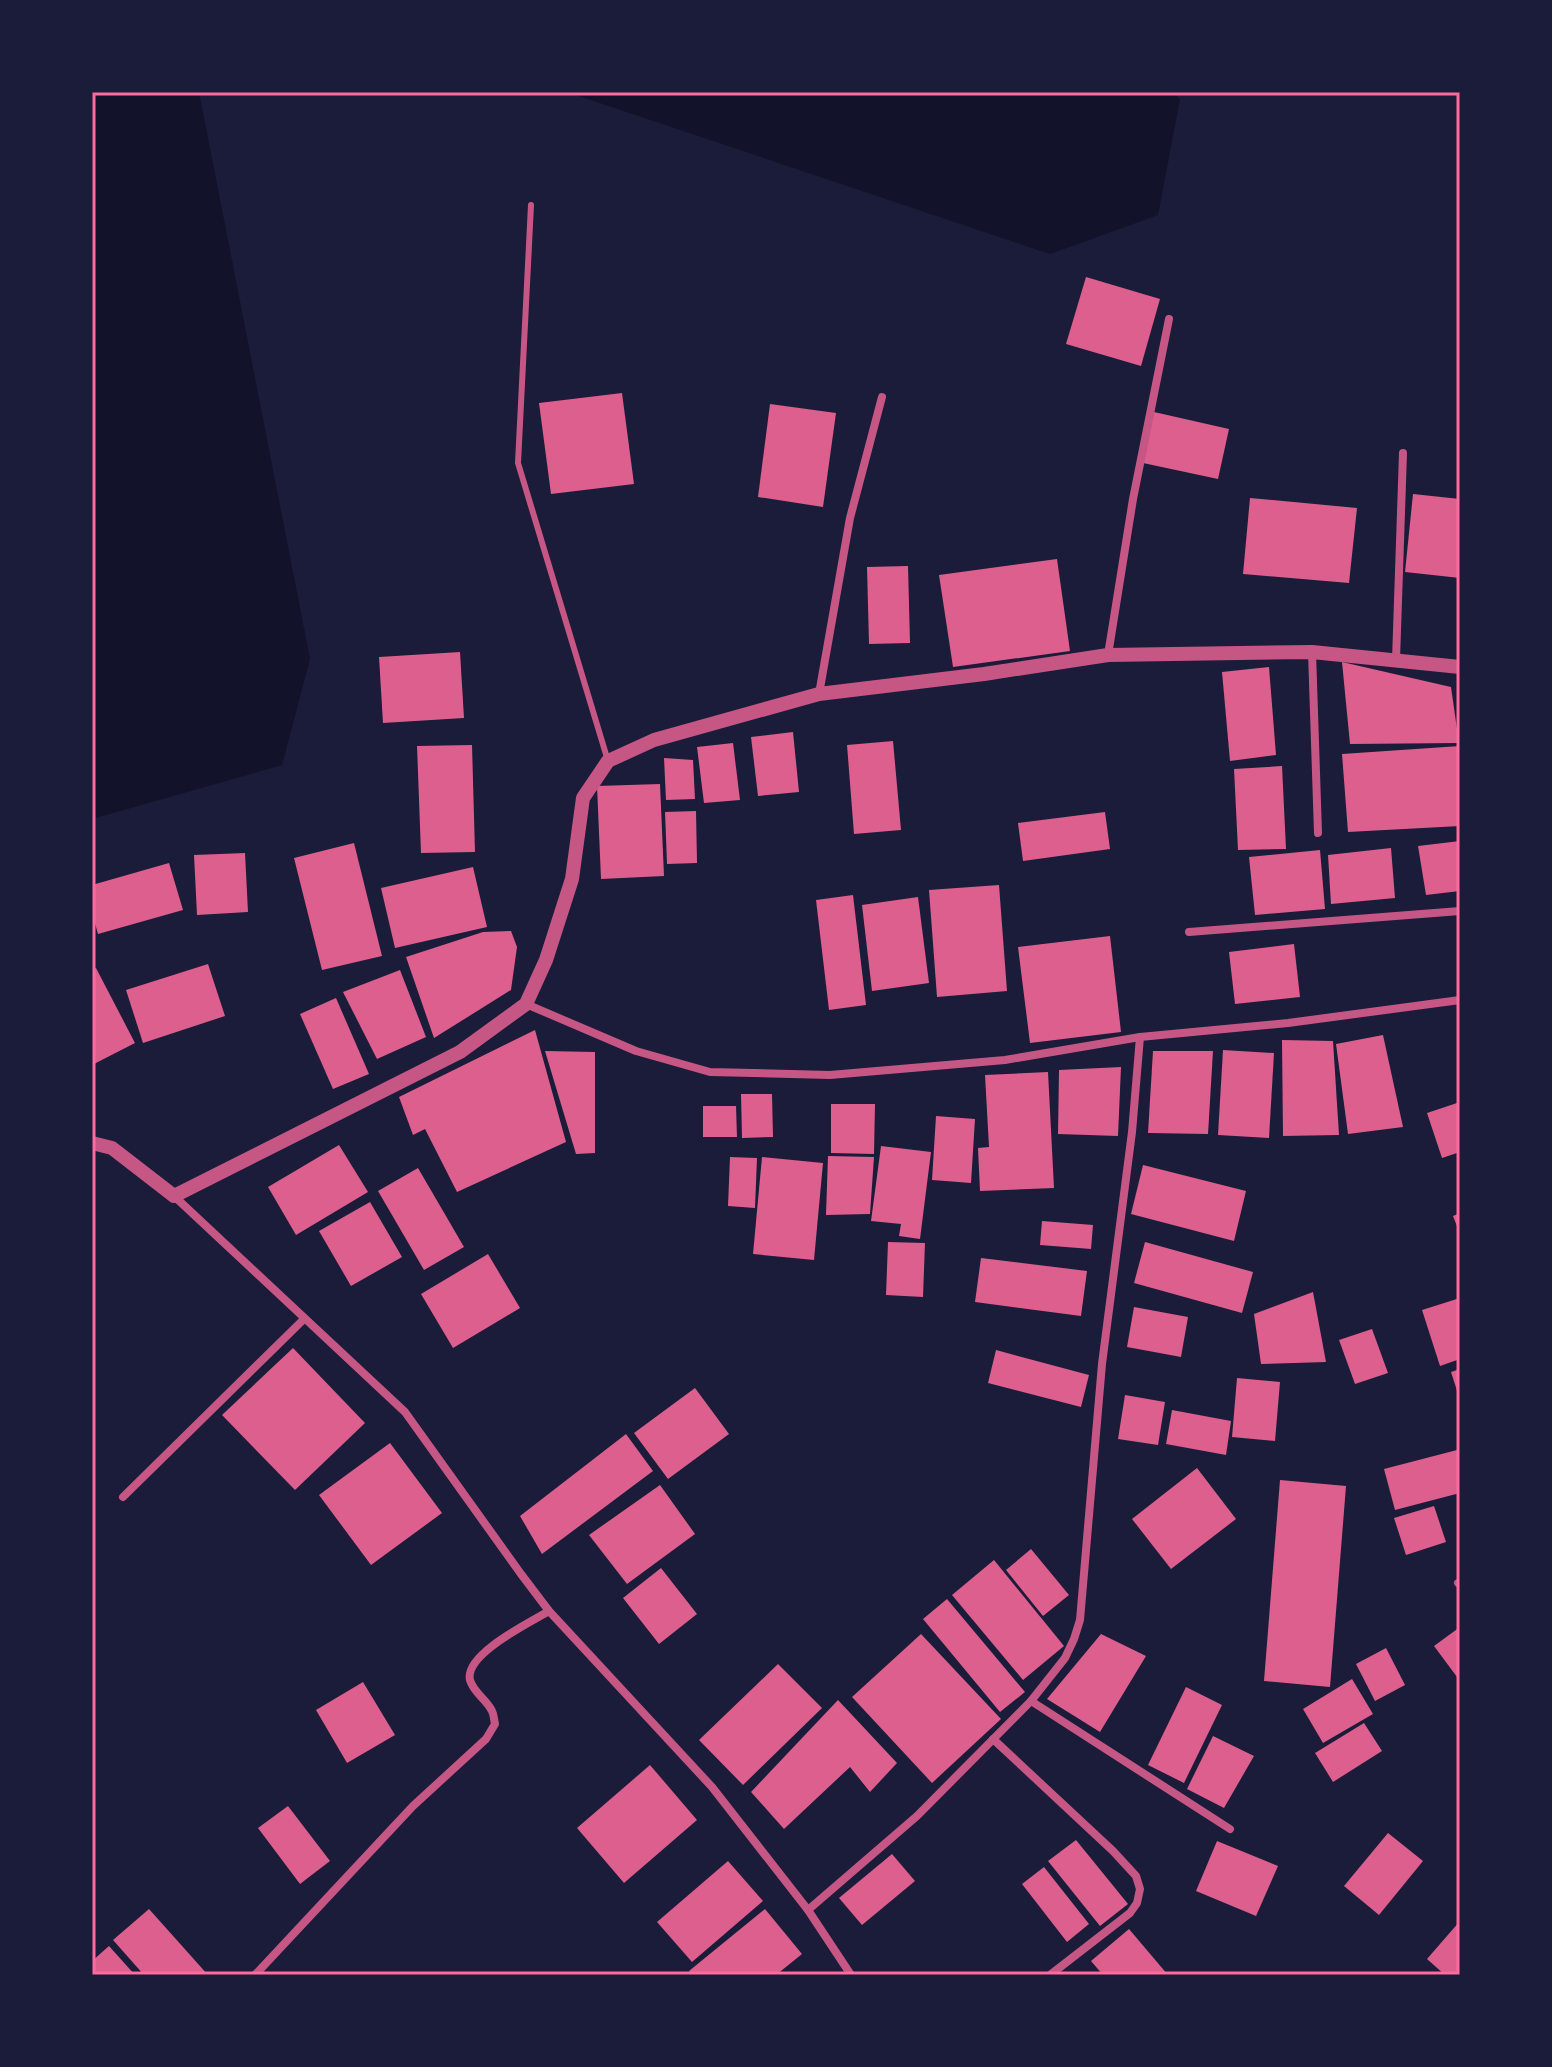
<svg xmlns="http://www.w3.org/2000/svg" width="1552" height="2067" font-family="Helvetica,sans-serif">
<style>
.water{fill:#12122b}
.building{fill:#dd5f8e}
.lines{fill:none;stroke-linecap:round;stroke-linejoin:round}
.service{stroke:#c65784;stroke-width:6}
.minor{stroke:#c65784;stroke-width:8}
.tertiary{stroke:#c65784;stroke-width:14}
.neatline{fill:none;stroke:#ff6b9d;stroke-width:3}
</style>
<rect width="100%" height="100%" fill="#1b1b3a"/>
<g class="water">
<path d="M92,92h107l111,567 -28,106 -190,54z"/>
<path d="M567,92h605l8,7 -22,116 -108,39z"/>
</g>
<g class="building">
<path d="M1086,277l74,22 -19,67 -75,-22z"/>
<path d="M622,393l12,91 -83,10 -12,-91z"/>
<path d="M770,404l66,9 -13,94 -65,-10z"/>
<path d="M1154,412l75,17 -11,50 -75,-16z"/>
<path d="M1413,494l47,5v79l-55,-6z"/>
<path d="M1250,498l107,10 -8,75 -106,-9z"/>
<path d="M1057,559l13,92 -117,16 -14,-92z"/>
<path d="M908,566l2,77 -41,1 -2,-77z"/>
<path d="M460,652l4,66 -81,5 -4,-66z"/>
<path d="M1342,662l109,25 8,56 -109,1z"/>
<path d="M1269,667l7,88 -46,6 -8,-89z"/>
<path d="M793,732l6,60 -41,4 -7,-59z"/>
<path d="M893,741l8,89 -47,4 -7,-89z"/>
<path d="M733,743l7,57 -36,3 -7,-56z"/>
<path d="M472,745l3,107 -54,1 -4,-107z"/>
<path d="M1460,746v80l-112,6 -6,-78z"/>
<path d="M664,758l29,2 2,39 -29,1z"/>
<path d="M1282,766l4,83 -48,1 -4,-81z"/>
<path d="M660,784l4,92 -63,3 -4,-93z"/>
<path d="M696,811l1,52 -30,1 -2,-52z"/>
<path d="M1105,812l5,37 -87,12 -5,-38z"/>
<path d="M1460,841v50l-34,4 -8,-49z"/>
<path d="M354,843l28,113 -60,14 -28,-112z"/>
<path d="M1391,848l4,50 -64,6 -3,-49z"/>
<path d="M1320,850l5,59 -70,6 -6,-58z"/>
<path d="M245,853l3,59 -51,3 -3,-60z"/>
<path d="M169,863l14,47 -85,24 -6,-21v-28z"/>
<path d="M473,867l14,60 -92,21 -14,-60z"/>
<path d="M999,885l8,106 -70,6 -8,-107z"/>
<path d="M853,895l13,110 -37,5 -13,-110z"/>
<path d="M918,897l11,86 -57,8 -10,-86z"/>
<path d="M511,931l6,16 -6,43 -77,48 -28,-81 77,-25z"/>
<path d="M1110,936l11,96 -91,11 -12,-96z"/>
<path d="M1294,944l6,53 -65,7 -6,-52z"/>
<path d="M208,964l17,52 -82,27 -17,-53z"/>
<path d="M96,968l39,75 -43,22v-95z"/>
<path d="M400,970l26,67 -49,22 -34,-67z"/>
<path d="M336,998l33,76 -36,15 -33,-75z"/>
<path d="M535,1030l31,112 -109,50 -32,-63 -12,6 -14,-38z"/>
<path d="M1383,1035l20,92 -55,7 -12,-90z"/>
<path d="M1282,1040l51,1 6,94 -56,1z"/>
<path d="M1223,1050l51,3 -5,85 -51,-3z"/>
<path d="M545,1051l50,1v101l-19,1z"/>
<path d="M1153,1051h60l-5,83 -60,-1z"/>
<path d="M1121,1067l-3,69 -60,-2 1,-64z"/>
<path d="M1048,1072l6,116 -74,3 -2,-43 11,-1 -4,-72z"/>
<path d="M741,1094h31l1,43 -31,1z"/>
<path d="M1460,1102v50l-18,6 -15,-45z"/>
<path d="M831,1104h44l-1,50 -43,-1z"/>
<path d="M703,1106h33l1,31h-34z"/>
<path d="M936,1116l39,3 -4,64 -39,-3z"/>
<path d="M339,1145l29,47 -72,43 -28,-48z"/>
<path d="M881,1146l50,6 -11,87 -21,-3 2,-12 -30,-3z"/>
<path d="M828,1156l46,1 -4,57 -44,1z"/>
<path d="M730,1157l27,1 -2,50 -27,-2z"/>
<path d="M762,1157l61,6 -9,97 -61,-6z"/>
<path d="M1143,1165l103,26 -12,50 -103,-27z"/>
<path d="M418,1168l46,79 -40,23 -46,-79z"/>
<path d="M370,1202l32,55 -51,29 -32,-55z"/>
<path d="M1460,1213v21l-7,-18z"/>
<path d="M1042,1221l51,4 -2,24 -51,-4z"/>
<path d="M888,1242l37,1 -2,54 -37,-2z"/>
<path d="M1145,1242l108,30 -11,41 -108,-30z"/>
<path d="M488,1254l32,54 -67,40 -32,-54z"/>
<path d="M981,1258l106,13 -6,45 -106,-14z"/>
<path d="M1313,1292l13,70 -65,2 -7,-50z"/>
<path d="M1460,1298v61l-20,7 -18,-56z"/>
<path d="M1134,1307l54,10 -7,40 -54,-10z"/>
<path d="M1372,1329l16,44 -33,11 -16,-44z"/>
<path d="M293,1348l72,75 -70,67 -73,-75z"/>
<path d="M996,1350l93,25 -8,32 -93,-24z"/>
<path d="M1460,1369v28h-1l-8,-25z"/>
<path d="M1237,1378l43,4 -5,59 -43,-4z"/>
<path d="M695,1388l34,46 -61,45 -34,-46z"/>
<path d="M1125,1395l40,7 -7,43 -40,-6z"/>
<path d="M1172,1410l59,11 -5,34 -60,-11z"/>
<path d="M626,1434l27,37 -111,83 -22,-38z"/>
<path d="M390,1443l52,70 -71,52 -52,-70z"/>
<path d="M1457,1450l3,10v33l-65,17 -11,-41z"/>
<path d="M1197,1468l39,51 -65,50 -39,-50z"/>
<path d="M1280,1480l66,6 -16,201 -66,-6z"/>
<path d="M660,1485l35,49 -68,50 -38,-49z"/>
<path d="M1434,1506l12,36 -40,13 -12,-37z"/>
<path d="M1031,1549l38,46 -26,21 -37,-46z"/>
<path d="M994,1560l70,86 -41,34 -71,-85z"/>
<path d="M661,1568l36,46 -38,30 -36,-46z"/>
<path d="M947,1599l78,93 -25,20 -77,-93z"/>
<path d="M1460,1627v54l-26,-35z"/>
<path d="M921,1634l80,85 -69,64 -80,-86z"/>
<path d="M1101,1634l45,22 -46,76 -53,-33z"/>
<path d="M1386,1648l19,37 -30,16 -19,-37z"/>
<path d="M778,1664l44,44 -79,77 -44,-45z"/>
<path d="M1352,1679l21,35 -50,29 -20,-34z"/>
<path d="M363,1682l32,53 -48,28 -31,-53z"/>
<path d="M1186,1687l36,18 -38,78 -36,-18z"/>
<path d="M838,1700l59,63 -27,29 -20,-25 -66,62 -33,-37z"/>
<path d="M1364,1723l18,28 -49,31 -18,-29z"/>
<path d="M1213,1736l41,20 -30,52 -37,-19z"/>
<path d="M650,1765l47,55 -73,63 -47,-55z"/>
<path d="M288,1806l42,55 -30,23 -42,-56z"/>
<path d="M1388,1833l35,28 -44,54 -35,-29z"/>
<path d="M1076,1840l52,64 -28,22 -52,-65z"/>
<path d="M1217,1841l61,25 -22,50 -60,-25z"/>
<path d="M892,1854l23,27 -53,44 -23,-27z"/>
<path d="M728,1861l35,40 -71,61 -35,-40z"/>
<path d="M1044,1867l45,57 -22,18 -45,-58z"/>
<path d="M149,1909l59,66h-64l-31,-35z"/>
<path d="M765,1909l37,45 -26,21h-83l-4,-4z"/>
<path d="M1460,1921v54h-15l-18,-16z"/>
<path d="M1129,1929l39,46h-65l-12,-14z"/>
<path d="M109,1946l26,29h-43v-14z"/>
</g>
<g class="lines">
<path class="service" d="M531,205l-13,258 90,298"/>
<g class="minor">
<path d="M1312,652l6,181"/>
<path d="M1108,655l25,-156 36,-180"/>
<path d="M1396,660l7,-207"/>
<path d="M819,694l31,-176 32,-121"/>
<path d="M1189,932l271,-21"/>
<path d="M526,1004l110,47 74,21 120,3 175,-15 135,-23 148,-14 172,-23"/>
<path d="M174,1196l231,216 116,162 28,37 163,176 96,123 43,65"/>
<path d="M123,1497l181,-178"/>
<path d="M1458,1583l2,-1"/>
<path d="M1031,1701l199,128"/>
<path d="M993,1739l120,112 23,25 4,13 -3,14 -7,10 -80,62"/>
<path d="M808,1910l109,-94 114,-115 34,-43 9,-19 6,-19 22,-256 30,-232 8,-95"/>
<path d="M255,1975l158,-169 73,-67 9,-15c-1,-4 -1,-9 -3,-13 -5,-11 -19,-19 -22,-31 -6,-26 61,-58 79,-69"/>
</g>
<path class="tertiary" d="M92,1143l20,5 62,48 286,-144 66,-48 20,-44 26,-81 11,-81 25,-37 46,-21 165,-46 165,-20 124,-19 204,-3 148,15"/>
</g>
<rect width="1552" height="2067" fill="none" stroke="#1b1b3a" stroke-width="188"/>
<rect x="94" y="94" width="1364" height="1879" class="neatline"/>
</svg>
